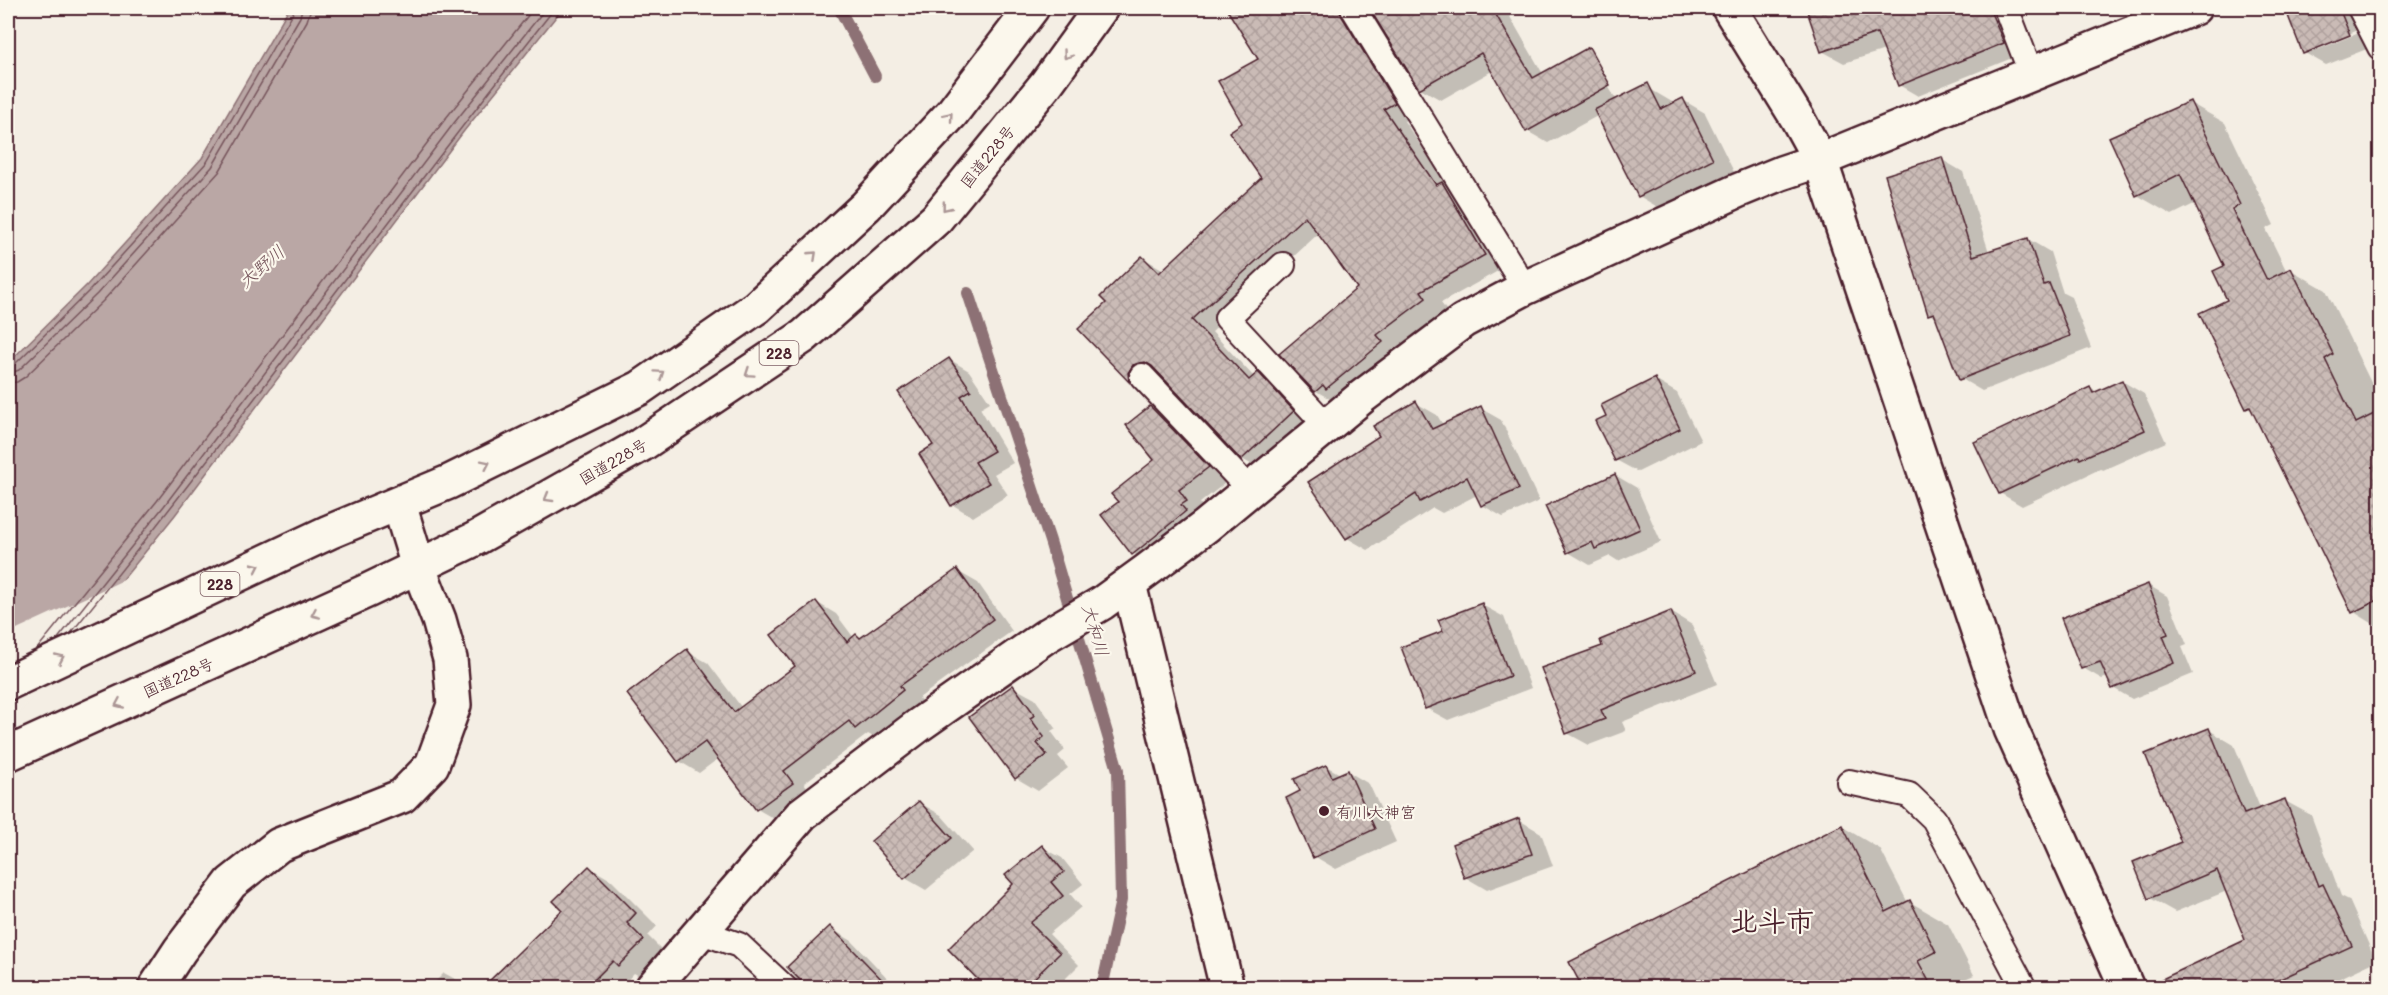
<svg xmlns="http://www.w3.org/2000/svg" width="2388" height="995" font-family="Mali,'Klee One',sans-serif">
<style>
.water{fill:#baa7a5;stroke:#8d7174;stroke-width:1.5}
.pier{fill:#f4eee4}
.shadow{fill:#0003;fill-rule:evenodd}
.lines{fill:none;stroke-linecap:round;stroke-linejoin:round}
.shore{stroke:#77555c;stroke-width:1.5}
.stream{stroke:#8d7174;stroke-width:12}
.building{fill:url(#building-cross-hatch);stroke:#4a1f2b;stroke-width:1.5}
.lane-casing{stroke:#4a1f2b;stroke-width:28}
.street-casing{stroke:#4a1f2b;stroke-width:38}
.secondary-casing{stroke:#4a1f2b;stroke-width:38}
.highway-casing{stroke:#4a1f2b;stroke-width:38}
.lane{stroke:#fbf7ec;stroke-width:24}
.street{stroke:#fbf7ec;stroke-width:33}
.secondary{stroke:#fbf7ec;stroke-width:33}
.highway{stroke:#fbf7ec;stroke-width:33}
.oneway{stroke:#ab9695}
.poi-dot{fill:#4a1f2b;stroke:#fbf7ec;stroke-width:2}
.labels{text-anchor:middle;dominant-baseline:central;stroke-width:4.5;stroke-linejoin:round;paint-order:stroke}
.shield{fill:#fbf7ec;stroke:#7f6065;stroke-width:1.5}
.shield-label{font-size:15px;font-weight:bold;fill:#4a1f2b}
.street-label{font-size:16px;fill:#4a1f2b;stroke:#fbf7ec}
.poi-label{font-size:16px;fill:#4a1f2b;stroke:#fbf7ec;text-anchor:start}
.water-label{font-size:18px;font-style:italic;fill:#714f56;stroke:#fbf7ec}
.town-label{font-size:28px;font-weight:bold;fill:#4a1f2b;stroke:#fbf7ec}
</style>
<defs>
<pattern id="building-cross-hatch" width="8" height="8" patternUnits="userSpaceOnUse" patternTransform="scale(1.5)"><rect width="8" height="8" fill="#cabbb6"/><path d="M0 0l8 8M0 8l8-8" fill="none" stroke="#afa09d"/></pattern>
</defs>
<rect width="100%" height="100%" fill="#f4eee4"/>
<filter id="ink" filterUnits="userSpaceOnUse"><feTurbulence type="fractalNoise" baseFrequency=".0167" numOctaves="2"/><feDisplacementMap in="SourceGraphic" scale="12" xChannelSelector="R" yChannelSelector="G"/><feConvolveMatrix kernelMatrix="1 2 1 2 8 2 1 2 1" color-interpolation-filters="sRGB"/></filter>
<g filter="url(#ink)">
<path class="water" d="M289,8h274l-99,123 -289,384 -167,207v-359l79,-78 115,-127z"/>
<path class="pier" d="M128,578l-118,146 -2,1v-92z"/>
<g class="shadow">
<path d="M1227,8h140l48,107 -11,6 45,66 14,9 42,71 -64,36 6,8 -50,36 6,8 -66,48 -21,-12 43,-102 -40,-56 -107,99 42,45 4,-3 21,12 35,38 -51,47 -21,-12 -80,-84 -8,2 -4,15 -20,-12 -50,-51 28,-26 35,-45 21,12 99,-92 -19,-54 16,-65z"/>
<path d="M1371,8h134l38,66 54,-6 22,36 31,-15 22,13 1,3 10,-5 22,13 29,59 -73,37 -22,-13 -40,-81 -51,28 -21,-12 -35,-60 -51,29 -21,-12z"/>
<path d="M1808,8h76l6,18 46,-18h67l19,46 -104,42 -19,-11 -14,-35 -41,13 -22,-12z"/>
<path d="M2131,8h18l-10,4z"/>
<path d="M2286,8h89l-6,5 8,32 -51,20 -21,-12zM2363,28l1,3 -47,19v-3z"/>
<path d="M2190,103l35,20 49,102 -8,4 21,43 4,-2 35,20 51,105 3,-2v235l-26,-16 -100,-200 -6,-4 -19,-108 -3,-33 -30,-64 -24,12 -35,-20z"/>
<path d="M1941,159l22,13 26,80 39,-13 22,13 13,41 8,4 20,51 -109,43 -22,-13 -22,-59 -9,-5z"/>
<path d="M2380,164v13l-4,-11z"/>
<path d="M949,359l20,12 21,31 -10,6 33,55 -19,11 14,21 -35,22 -20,-12 -32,-51 15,-9z"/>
<path d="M1655,380l22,13 24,48 -63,31 -22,-12 -8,-44z"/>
<path d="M2122,381l22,13 22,48 -63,28 -3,-1 -78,37 -22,-13 90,-105 7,4z"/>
<path d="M1416,403l21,12 6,10 37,-17 21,12 38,81 -36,16 -21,-12 -5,-10 -35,18 -9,-5 -65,42 -21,-12 34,-102z"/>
<path d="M1151,407l21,13 57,60 -29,23 8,11 -54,52 -21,-13 -13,-51 36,-41z"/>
<path d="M1615,475l22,13 24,54 -43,19 -8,-5 -20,9 -22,-13z"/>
<path d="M957,571l21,12 34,48 -93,67 3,4 -45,37 -9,-5 -64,49 9,12 -35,26 -21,-12 -38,-51 -20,15 -20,-12 8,-110 21,12 34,45 55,-42 19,-64 20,12 18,24 7,1z"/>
<path d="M2148,585l19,11 20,49 -5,2 11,27 -61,25 -19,-11 -5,-11 -6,2 -19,-11z"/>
<path d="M1482,605l22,12 27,71 -83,32 -22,-12 19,-76z"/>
<path d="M1671,612l21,13 25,59 -95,38 4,9 -37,14 -22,-12 37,-86z"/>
<path d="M1013,687l22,12 21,29 -5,3 14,19 -7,6 10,12 -30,23 -22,-13z"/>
<path d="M2209,730l25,15 27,65 24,-9 26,14 30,81 8,4 27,61 -57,27h-117l-10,-21 55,-26 -20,-50 -52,21 -25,-14 33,-55z"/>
<path d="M1326,766l14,8 7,-3 22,13 27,58 -60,27 -22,-13 -12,-64z"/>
<path d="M920,803l21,12 32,36 -47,39 -21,-12z"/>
<path d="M1519,820l22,13 12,33 -66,24 -22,-13z"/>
<path d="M1841,826l39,23 28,54 2,-1 38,22 26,51 -18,8 2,5h-374l-13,-26z"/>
<path d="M1042,847l20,11 21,26 -13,10 11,13 -32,27 30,31 -23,23h-69l-37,-39 65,-65z"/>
<path d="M589,867l22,13 46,46 -9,10 17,17 -24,24 -7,-4 -14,15h-135l79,-78z"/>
<path d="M830,928l22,13 45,47h-97v-4l-10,-13z"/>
<path d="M444,973l22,12 2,3h-39z"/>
</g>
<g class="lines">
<g class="shore">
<path d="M8,366l6,-1 77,-76 116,-127 86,-149 1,-5"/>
<path d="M8,374l11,-4 78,-76 115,-127 88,-150 2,-9"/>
<path d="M8,383l9,-1 8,-5 78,-76 116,-129 88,-151 4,-13"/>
<path d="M71,633c166,-205 320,-419 484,-625"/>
<path d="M56,641l108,-135 290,-383 92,-115"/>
<path d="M37,649l120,-148 289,-383 88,-110"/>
</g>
<g class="stream">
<path d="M839,8l36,68"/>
<path d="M968,293l82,248 68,229 3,130 -19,88"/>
</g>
</g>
<g class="building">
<path d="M1226,8h113l2,7 54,88 -11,6 52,76 6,-3 43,73 -64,36 5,7 -49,37 6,7 -57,47 -3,-4 -8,7 -36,-38 78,-66 -52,-72 -113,104 57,60 9,-8 36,39 -53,49 -89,-94 -7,-4 -12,3 -5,8 1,9 -51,-53 28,-26 -6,-6 42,-41 17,17 102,-95 -32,-46 13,-9 -24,-42 40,-22z"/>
<path d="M1369,8h123l41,70 56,-31 21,38 -84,47 -45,-79 -62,36z"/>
<path d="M1806,8h183l15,35 -106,43 -21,-53 -56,19z"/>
<path d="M2285,8h54l11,27 -47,19z"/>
<path d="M1648,83l13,26 22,-11 30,61 -75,38 -44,-87z"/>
<path d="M2190,101l50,104 -8,4 35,71 24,-12 42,86 -8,5 31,64 24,-12v188l-28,14 -102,-206 -4,2 -47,-96 28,-13 -14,-29 11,-5 -44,-92 -44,22 -27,-59z"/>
<path d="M1942,157l31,99 55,-18 16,47 5,-2 21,53 -111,44 -25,-67 -6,2 -43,-140z"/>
<path d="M949,358l22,32 -10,6 33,55 -19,11 14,21 -38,23 -32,-52 14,-9 -35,-53z"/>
<path d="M1655,378l25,51 -65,32 -20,-40 11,-5 -5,-11z"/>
<path d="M2122,380l23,50 -65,29 -1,-3 -80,38 -25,-52 116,-55 3,6z"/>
<path d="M1416,401l16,28 49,-23 38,83 -38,17 -14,-29 -47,25 -4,-8 -70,45 -38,-57 71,-46 -6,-10z"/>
<path d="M1150,406l59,61 -30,23 8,11 -6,4 5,6 -54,44 -31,-40 17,-13 -7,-8 43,-34 -28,-35z"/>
<path d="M1615,474l25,55 -45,20 -3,-7 -25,11 -22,-47z"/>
<path d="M957,569l36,50 -93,67 3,4 -48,39 -6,-8 -65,50 9,12 -37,27 -51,-68 -27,20 -51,-68 60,-45 47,63 61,-46 -24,-31 45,-34 31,41 9,-8 4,4z"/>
<path d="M2148,584l20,50 -5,2 11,27 -62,26 -12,-27 -19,7 -20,-51z"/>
<path d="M1482,603l28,73 -85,33 -24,-62 42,-16 -5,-11z"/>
<path d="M1671,611l25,60 -95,39 4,9 -39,15 -25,-66 61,-22 -2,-6z"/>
<path d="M1013,685l22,30 -5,3 14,19 -7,6 10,12 -32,24 -46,-62z"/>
<path d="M2209,728l35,86 41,-15 34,87 4,-2 29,62 -89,41h-118l100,-47 -28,-70 -69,29 -15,-37 48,-20 -36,-88z"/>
<path d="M1326,765l6,12 16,-7 27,59 -62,29 -27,-60 14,-7 -6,-12z"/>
<path d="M919,801l33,37 -48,41 -33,-38z"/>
<path d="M1519,818l13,36 -68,24 -12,-34z"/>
<path d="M1842,825l44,87 24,-12 26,52 -18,9 14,26h-350l-13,-25z"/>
<path d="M1042,845l22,27 -13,10 12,14 -33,27 30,30 -35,34h-40l-37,-38 65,-65 -8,-9z"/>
<path d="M589,866l47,47 -9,10 17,17 -26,26 -5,-5 -26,26h-104l79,-77 -9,-9z"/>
<path d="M830,926l59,61h-82l-20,-20z"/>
</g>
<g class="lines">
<g class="lane-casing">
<g id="lane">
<path d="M1353,8l172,280"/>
<path d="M2006,8l25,65"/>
<path d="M2360,8l20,39"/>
<path d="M1283,265l-56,53 100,108"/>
<path d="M1142,376l108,114"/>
<path d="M1849,782l60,13 25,24 90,169"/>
<path d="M701,932l38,13 46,43"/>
</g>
</g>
<g class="street-casing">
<g id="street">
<path d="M1129,584l98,404"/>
<path d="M155,988l25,-38 51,-67 48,-38 123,-49 30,-31 22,-60 -4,-46 -11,-39 -21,-54 -19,-62"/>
<path d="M652,988l150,-174 117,-89 127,-89 56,-33 44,-32 60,-45 157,-130 100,-75 62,-33 212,-97 44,-18 39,-13 374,-152"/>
</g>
</g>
<g class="secondary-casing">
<path id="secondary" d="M1729,8l68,110 23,42 191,569 116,259"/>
</g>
<g class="highway-casing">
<g id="highway">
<path d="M8,683l321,-151 120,-50 191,-94 117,-81 109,-101 86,-93 80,-105"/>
<path d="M8,754l361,-164 106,-51 166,-94 163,-109 132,-117 110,-135 55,-76"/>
</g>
</g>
<use href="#lane" class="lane"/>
<use href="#street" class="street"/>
<use href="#secondary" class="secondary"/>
<use href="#highway" class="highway"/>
</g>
<defs><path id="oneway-chevron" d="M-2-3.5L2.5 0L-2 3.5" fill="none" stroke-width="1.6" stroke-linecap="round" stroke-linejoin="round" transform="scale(1.5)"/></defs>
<g class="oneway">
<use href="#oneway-chevron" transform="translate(1067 55) rotate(126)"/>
<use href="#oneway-chevron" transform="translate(949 116) rotate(-49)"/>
<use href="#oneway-chevron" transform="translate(946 207) rotate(129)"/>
<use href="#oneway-chevron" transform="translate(813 255) rotate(-43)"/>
<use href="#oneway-chevron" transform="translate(749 373) rotate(146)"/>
<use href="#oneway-chevron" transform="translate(660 374) rotate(-35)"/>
<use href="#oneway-chevron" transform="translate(486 464) rotate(-26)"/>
<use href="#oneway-chevron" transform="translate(548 498) rotate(150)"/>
<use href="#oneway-chevron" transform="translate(256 567) rotate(-25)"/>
<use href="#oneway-chevron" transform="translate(315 614) rotate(156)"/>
<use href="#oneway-chevron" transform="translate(60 658) rotate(-25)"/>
<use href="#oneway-chevron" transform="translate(119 704) rotate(156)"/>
</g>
</g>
<circle class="poi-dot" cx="1324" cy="811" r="6"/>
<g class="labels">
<g class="shield">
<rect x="759.5" y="341" width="39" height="24" rx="4.5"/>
<rect x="200.5" y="572" width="39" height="24" rx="4.5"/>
</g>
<g class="shield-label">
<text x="779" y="353">228</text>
<text x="220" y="584">228</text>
</g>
<g class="street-label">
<text transform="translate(987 156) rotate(-51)">国道228号</text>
<text transform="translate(613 461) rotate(-30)">国道228号</text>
<text transform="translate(178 677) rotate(-24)">国道228号</text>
</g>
<g class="poi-label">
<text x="1336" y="811">有川大神宮</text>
</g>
<g class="water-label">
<text transform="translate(261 266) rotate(-41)">大野川</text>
<text transform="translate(1096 630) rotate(74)">大和川</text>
</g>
<g class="town-label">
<text x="1772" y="920">北斗市</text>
</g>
</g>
<rect width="2388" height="995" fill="none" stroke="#fbf7ec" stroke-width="30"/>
<rect x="15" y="15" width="2358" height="965" fill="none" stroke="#4a1f2b" stroke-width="2" filter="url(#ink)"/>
</svg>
